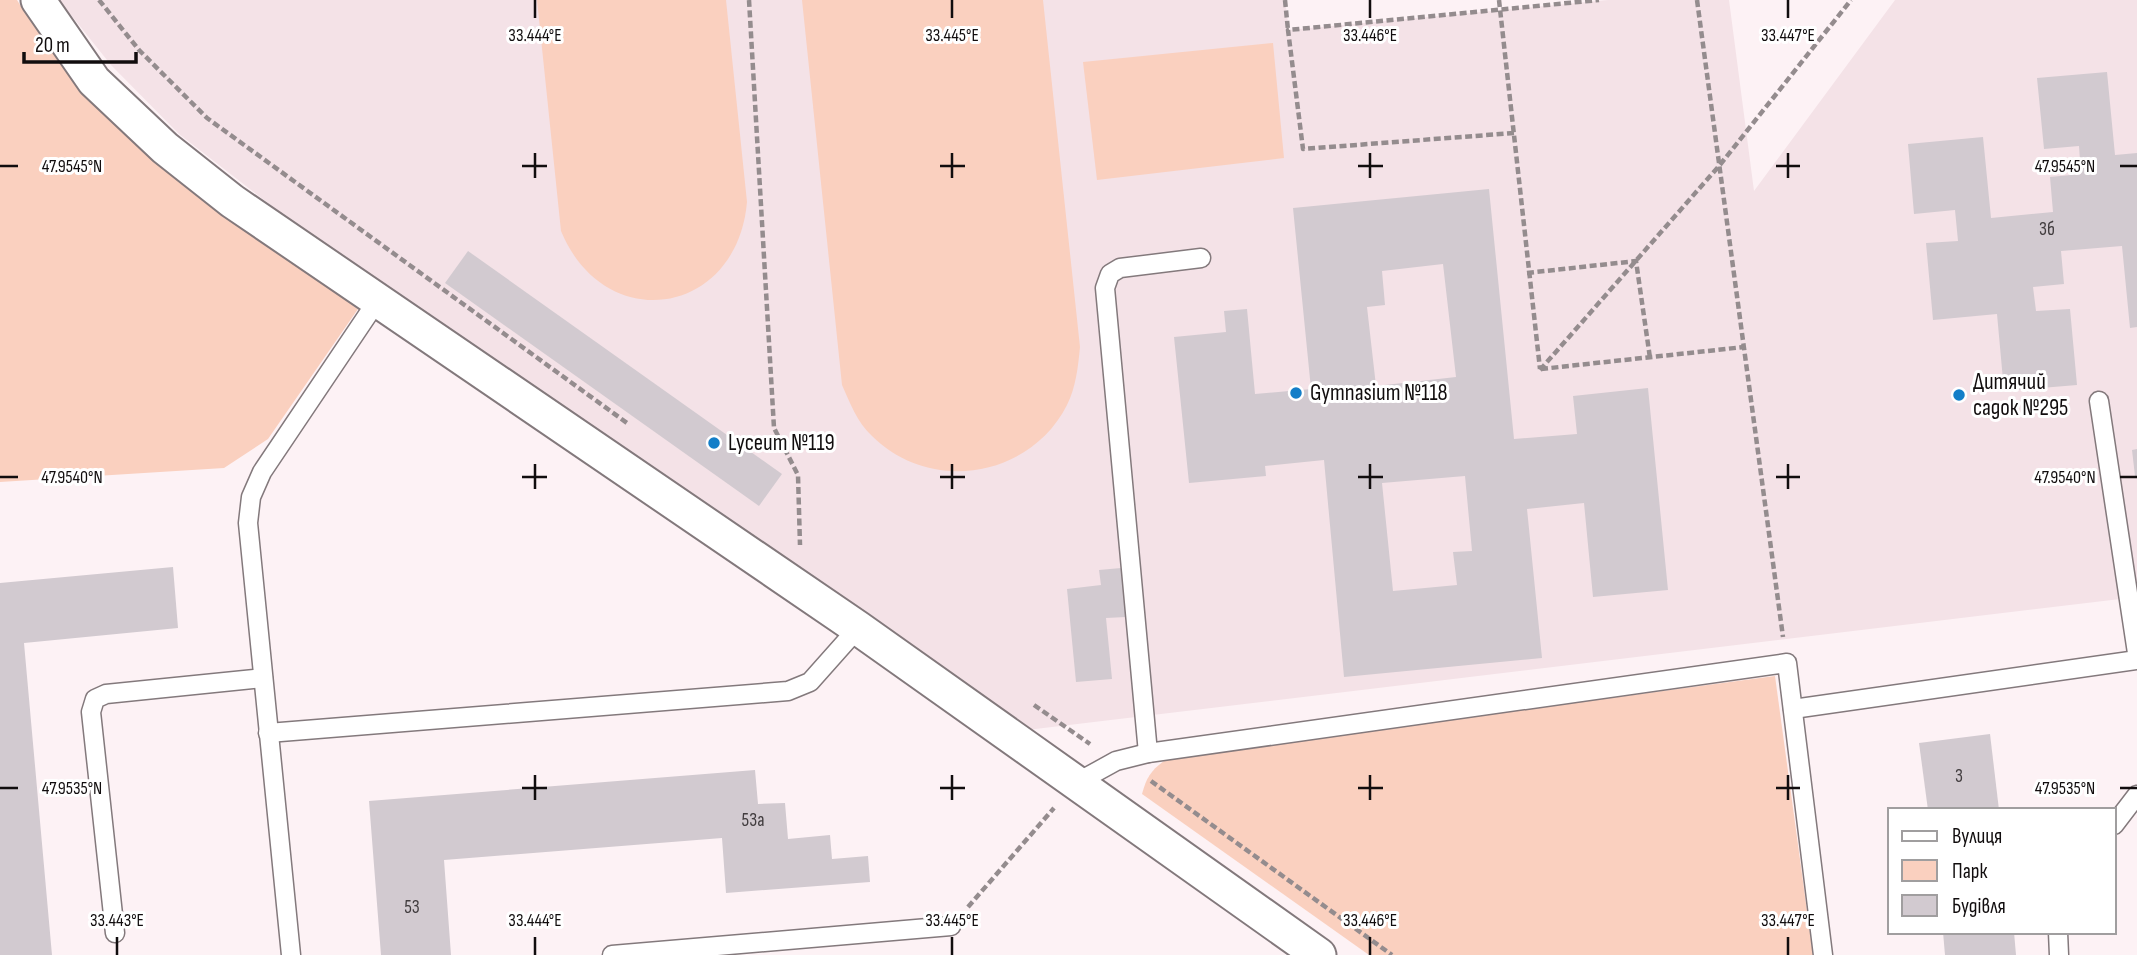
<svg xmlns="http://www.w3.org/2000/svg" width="2137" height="955" viewBox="0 0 2137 955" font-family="'Sofia Sans Condensed',sans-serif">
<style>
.built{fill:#f4e2e7}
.green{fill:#fad0bf}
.building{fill:#d2cad0;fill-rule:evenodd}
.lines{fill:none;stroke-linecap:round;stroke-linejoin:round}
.service-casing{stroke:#83797c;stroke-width:21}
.minor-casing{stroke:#83797c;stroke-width:37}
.path{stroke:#948c8e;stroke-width:4.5;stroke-dasharray:7 3.5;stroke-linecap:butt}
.service{stroke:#fff;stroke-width:18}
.minor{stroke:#fff;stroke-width:33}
.ticks{fill:none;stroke:#110d0e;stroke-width:2.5}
.poi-dot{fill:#137ec8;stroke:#fff;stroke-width:2.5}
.labels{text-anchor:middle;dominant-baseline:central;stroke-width:6;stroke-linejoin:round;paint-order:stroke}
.number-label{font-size:19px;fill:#413c3e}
.poi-label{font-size:23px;fill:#110d0e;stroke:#fff;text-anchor:start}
.ticks-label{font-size:18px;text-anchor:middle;fill:#110d0e;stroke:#fff;stroke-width:6;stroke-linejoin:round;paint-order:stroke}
</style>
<rect width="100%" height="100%" fill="#fdf2f5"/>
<!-- built -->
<polygon class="built" points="59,0 1285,0 1289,30 1608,0 1729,0 1754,191 1895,0 2137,0 2137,597 1027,730 313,238 179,134 111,65"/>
<!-- green -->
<g class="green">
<path d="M0 0H17C93 127 239 223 358 309L268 439 224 468 0 482Z"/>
<path d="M537 0H726L747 202C737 316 605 337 561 231Z"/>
<path d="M802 0H1043L1080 347C1078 367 1076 387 1067 405 1030 478 930 494 872 436 857 422 850 403 842 385Z"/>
<polygon points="1273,43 1284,158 1097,180 1083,62"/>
<path d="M1775 676 1813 955H1369L1142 794C1147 775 1153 768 1170 757Z"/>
</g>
<!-- building -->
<g class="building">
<polygon points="2107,72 2115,155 2137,153 2137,327 2130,328 2122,246 2061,251 2064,284 2033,287 2036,311 2070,309 2077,385 2004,391 1997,314 1933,320 1926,243 1958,241 1955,210 1914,214 1908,144 1983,137 1991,218 2053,212 2050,177 2081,174 2079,146 2044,149 2037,78"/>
<path d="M1489 189 1514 439 1577 434 1573 396 1648 388 1668 590 1593 597 1584 503 1527 509 1542 658 1344 677 1324 460 1265 466 1266 476 1189 483 1174 337 1226 332 1224 311 1247 309 1255 394 1311 389 1293 208ZM1443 264 1456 377 1376 386 1367 307 1385 305 1382 271ZM1465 476 1472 551 1453 552 1457 585 1393 591 1382 483Z"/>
<polygon points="468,251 782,474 759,506 445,283"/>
<polygon points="2137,449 2137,476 2135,476 2132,450"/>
<polygon points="173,567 178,628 24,643 52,955 0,955 0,583"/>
<polygon points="1121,568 1126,617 1106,618 1112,679 1076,682 1067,589 1101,585 1099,570"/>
<polygon points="1990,734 1999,810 1928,810 1919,743"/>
<polygon points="755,770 758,804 785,803 788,839 830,835 832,859 868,856 870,882 726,893 722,838 444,860 451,955 381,955 369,801"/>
<polygon points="1943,932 2014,932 2016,955 1945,955"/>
</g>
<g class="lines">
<defs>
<g id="service">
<polyline points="2099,401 2137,653"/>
<polyline points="1793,709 2137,660"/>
<polyline points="268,733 788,691 810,682 858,628"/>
<polyline points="1148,753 1105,288 1110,274 1120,268 1201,258"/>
<polyline points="1076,783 1116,761 1148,753 1787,663 1823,955"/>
<polyline points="2114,825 2137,795"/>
<polyline points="2058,932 2059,955"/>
<polyline points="115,933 91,712 95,699 106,694 263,678"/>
<polyline points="291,955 248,523 251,497 262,472 377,301"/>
<polyline points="612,955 951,926"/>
</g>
<polyline id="minor" points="38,0 94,81 165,148 232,201 858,628 1319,955"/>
</defs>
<!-- service casing -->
<use href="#service" class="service-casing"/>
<!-- minor casing -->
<use href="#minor" class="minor-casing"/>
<!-- path -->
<g class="path">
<polyline points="99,0 139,50 207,118 627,423"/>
<polyline points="749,0 774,428 798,475 800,545"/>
<polyline points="1285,0 1288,30"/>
<polyline points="1499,0 1540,369"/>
<polyline points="1697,0 1783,637"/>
<polyline points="1514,133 1303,149 1288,30 1599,0"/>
<polyline points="1527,273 1636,261 1650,358"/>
<polyline points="1541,369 1744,347"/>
<polyline points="1540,370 1719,166 1851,0"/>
<polyline points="1034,705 1090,744"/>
<polyline points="1151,781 1392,955"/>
<polyline points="968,907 1054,808"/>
</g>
<!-- service -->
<use href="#service" class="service"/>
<!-- minor -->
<use href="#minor" class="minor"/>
</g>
<!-- ticks -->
<path class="ticks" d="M535 0V18M952 0V18M1370 0V18M1788 0V18M535 153V178M952 153V178M1370 153V178M1788 153V178M0 166H18M522 166H547M940 166H965M1358 166H1383M1776 166H1800M2120 166H2137M535 464V489M952 464V489M1370 464V489M1788 464V489M0 477H18M522 477H547M940 477H965M1358 477H1383M1776 477H1800M2120 477H2137M535 775V800M952 775V800M1370 775V800M1788 775V800M0 788H18M522 788H547M940 788H965M1358 788H1383M1776 788H1800M2120 788H2137M117 937V955M535 937V955M952 937V955M1370 937V955M1788 937V955"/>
<!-- markers -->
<g class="poi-dot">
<circle cx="1296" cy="393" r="7"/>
<circle cx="1959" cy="395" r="7"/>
<circle cx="714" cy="443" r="7"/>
</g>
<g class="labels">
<!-- number labels -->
<g class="number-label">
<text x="2047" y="229">3б</text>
<text x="1959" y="776">3</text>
<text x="753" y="820">53а</text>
<text x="412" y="907">53</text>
</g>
<!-- poi labels -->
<g class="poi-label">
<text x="1973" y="382">Дитячий<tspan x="1973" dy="26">садок №295</tspan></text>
<text x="1310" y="393">Gymnasium №118</text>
<text x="728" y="443">Lyceum №119</text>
</g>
</g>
<g class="ticks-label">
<text x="535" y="41">33.444°E</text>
<text x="952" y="41">33.445°E</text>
<text x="1370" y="41">33.446°E</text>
<text x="1788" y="41">33.447°E</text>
<text x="72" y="172">47.9545°N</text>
<text x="2065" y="172">47.9545°N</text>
<text x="72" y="483">47.9540°N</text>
<text x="2065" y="483">47.9540°N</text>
<text x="72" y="794">47.9535°N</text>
<text x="2065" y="794">47.9535°N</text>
<text x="117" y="926">33.443°E</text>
<text x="535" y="926">33.444°E</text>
<text x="952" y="926">33.445°E</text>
<text x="1370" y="926">33.446°E</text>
<text x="1788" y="926">33.447°E</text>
</g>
<!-- legend -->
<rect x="1888" y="808" width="228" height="126" fill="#ffffff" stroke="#a09e9f" stroke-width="2"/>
<rect x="1902" y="831" width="35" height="10" fill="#ffffff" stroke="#a09e9f" stroke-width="2"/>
<text x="1952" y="843" font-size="21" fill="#110d0e">Вулиця</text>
<rect x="1902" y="860" width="35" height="21" fill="#fad0bf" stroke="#a09e9f" stroke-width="2"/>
<text x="1952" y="878" font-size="21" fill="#110d0e">Парк</text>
<rect x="1902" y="895" width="35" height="21" fill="#d2cad0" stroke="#a09e9f" stroke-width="2"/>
<text x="1952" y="913" font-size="21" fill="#110d0e">Будівля</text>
<!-- scale -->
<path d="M24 52v10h112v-10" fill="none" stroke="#110d0e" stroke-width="3.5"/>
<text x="35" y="52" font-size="21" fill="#110d0e" stroke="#ffffff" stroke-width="5" paint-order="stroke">20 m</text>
</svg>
